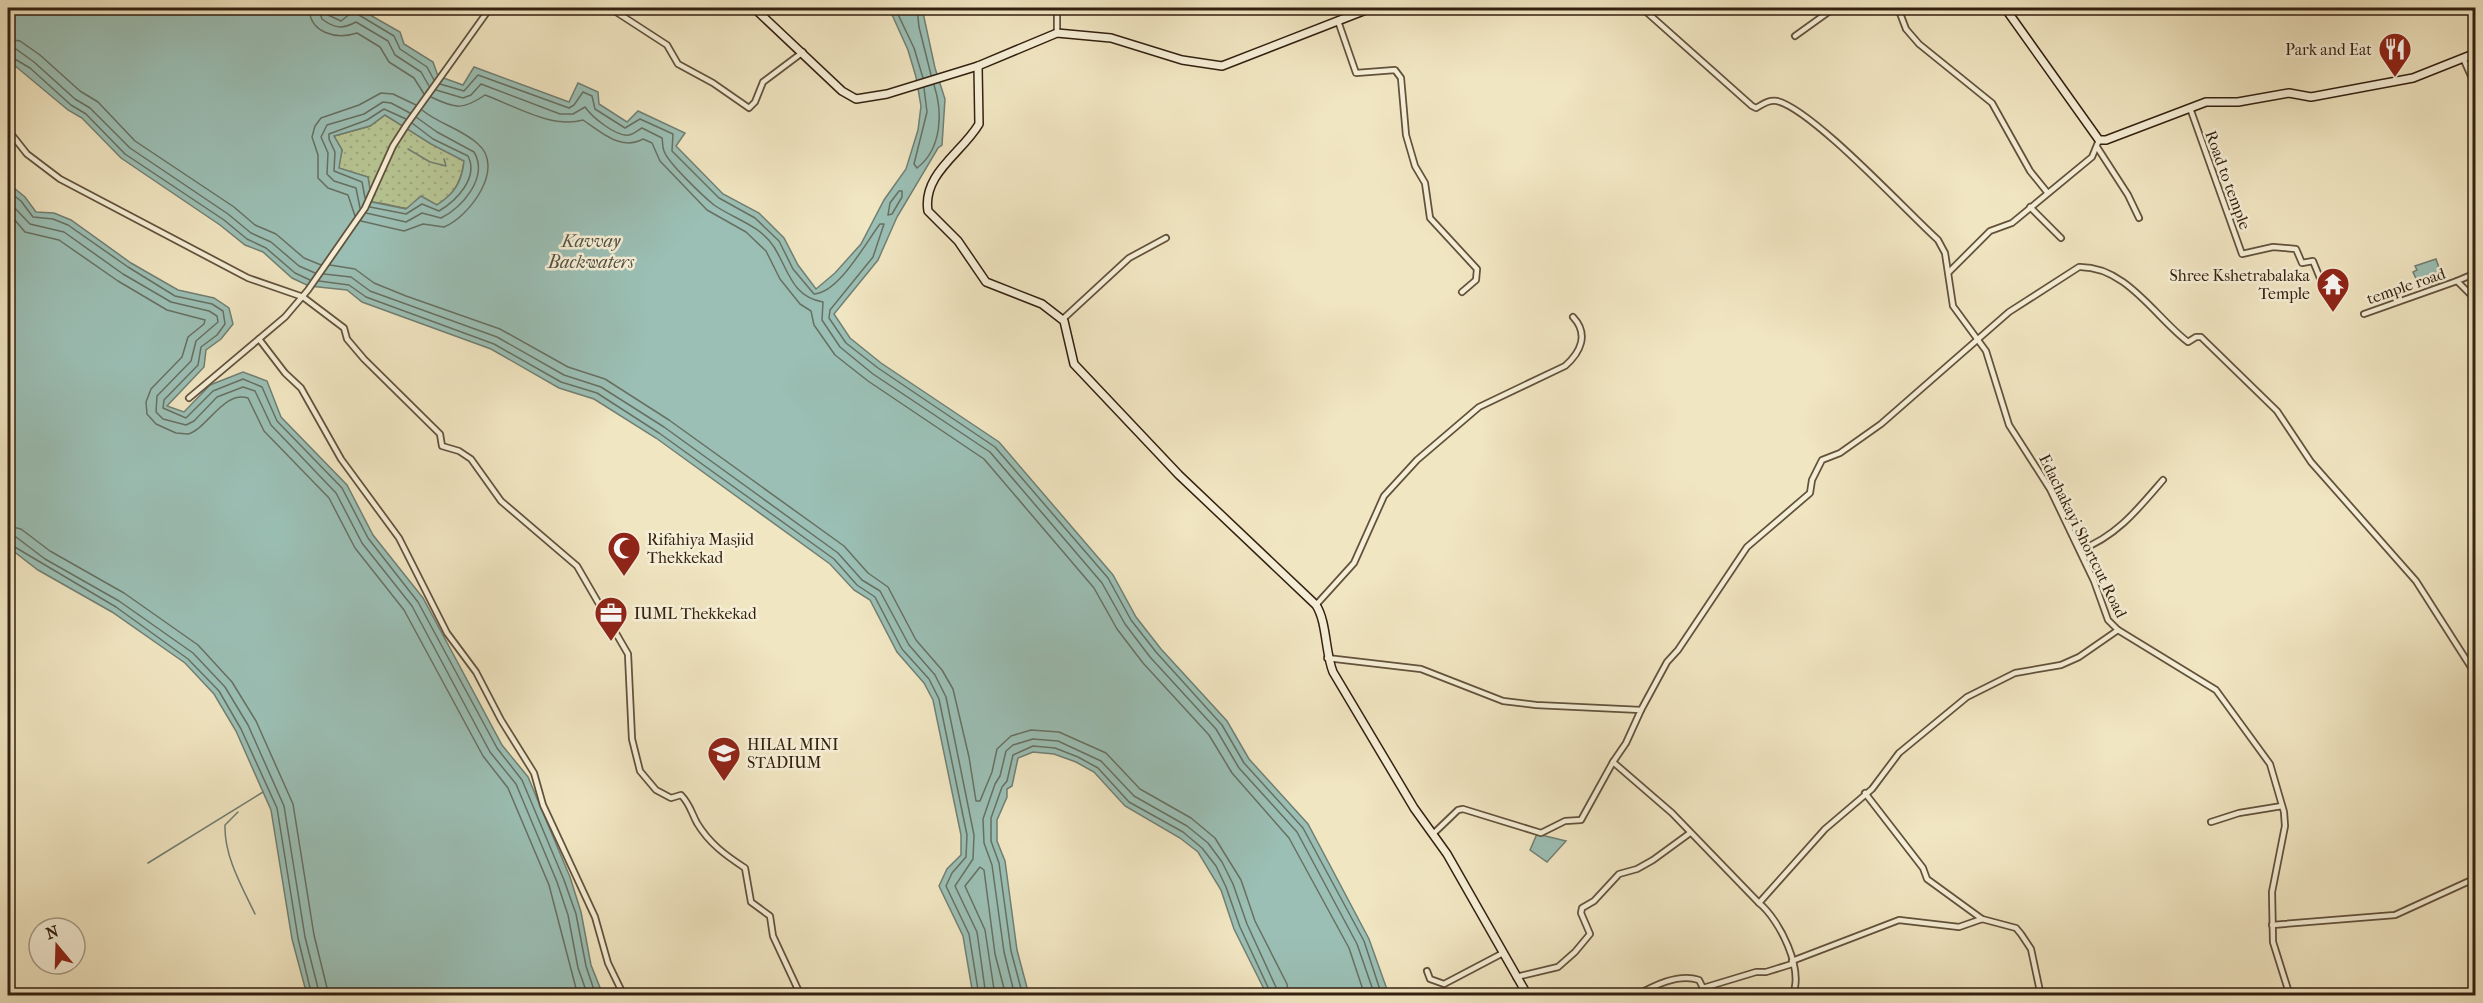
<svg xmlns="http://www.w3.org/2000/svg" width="2483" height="1003" viewBox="0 0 2483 1003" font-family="'IM FELL French Canon',serif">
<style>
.grass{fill:url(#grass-dots);stroke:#767352;stroke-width:1.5}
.water{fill:#9bbfb5;stroke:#717f73;stroke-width:1.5;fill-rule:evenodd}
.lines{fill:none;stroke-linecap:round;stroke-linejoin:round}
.shore{stroke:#677062;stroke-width:1.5}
.stream{stroke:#717f73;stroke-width:1.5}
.street-casing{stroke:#62523c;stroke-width:8}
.secondary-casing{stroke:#332010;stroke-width:10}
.street{stroke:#f6efd7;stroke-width:4.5}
.secondary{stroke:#f6efd7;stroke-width:7}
.labels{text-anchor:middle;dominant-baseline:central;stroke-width:5;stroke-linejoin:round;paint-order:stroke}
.poi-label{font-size:16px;fill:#332010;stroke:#f6efd7;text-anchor:start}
.street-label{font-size:16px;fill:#332010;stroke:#f6efd7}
.water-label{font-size:18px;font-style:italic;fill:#525042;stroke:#f6efd7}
</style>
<defs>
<pattern id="grass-dots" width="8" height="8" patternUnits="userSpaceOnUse" patternTransform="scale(1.5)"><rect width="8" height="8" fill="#b8c695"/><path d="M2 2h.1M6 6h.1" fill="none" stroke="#9faa7f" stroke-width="1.8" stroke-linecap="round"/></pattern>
</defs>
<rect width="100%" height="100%" fill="#f1e6c2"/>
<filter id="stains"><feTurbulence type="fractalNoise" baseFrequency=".00333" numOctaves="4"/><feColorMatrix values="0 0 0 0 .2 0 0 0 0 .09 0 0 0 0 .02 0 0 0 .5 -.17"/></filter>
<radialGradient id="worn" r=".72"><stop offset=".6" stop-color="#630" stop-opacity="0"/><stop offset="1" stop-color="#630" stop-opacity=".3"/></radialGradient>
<!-- grass -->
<path class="grass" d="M385 115 464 161C460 193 439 215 404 208 393 206 383 203 372 202L368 177 338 168 342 150 334 136 370 126Z"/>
<!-- water -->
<g class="water">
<path d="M8 8H327L342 15 346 8H358L400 32 404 44 433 62 438 76 463 85 474 67 569 102 578 83 598 92 599 104 627 122 638 111 685 133 676 146 723 194 759 213 784 238 798 265 816 289 835 273 861 244 884 200 906 169 918 130 921 106 916 77 908 50 889 8H922L935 68 945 99 942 145 938 148 897 217 878 260 834 314 850 338 881 363 999 442 1113 575 1136 617 1161 649 1227 721 1249 759 1308 824 1369 939 1389 995H1267L1234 929 1221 890 1198 852 1180 838 1125 806 1094 772 1076 762 1054 754 1033 752 1018 758 1012 786 1007 789V797L997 820V841L1005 861 1017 950 1029 995H973L963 936 939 886 947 869 961 855V835L933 700 924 683 897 652 870 600 854 590 830 564 656 438 594 399 559 388 491 349 362 302 347 290 309 286 292 278 263 252 245 245 220 225 121 158 82 118 68 110 8 60ZM385 115 431 144 464 161C462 182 455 193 437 205L421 196 406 209 372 202 368 177 339 168 342 150 334 136 370 126Z"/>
<polygon points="8,183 25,197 36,212 54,213 71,220 131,263 178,290 214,298 229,308 233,324 221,339 206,350 204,367 167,406 184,412 210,385 243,372 267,381 281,417 347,485 373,535 423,598 502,745 528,777 570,877 581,912 591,965 603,995 307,995 292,939 271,810 236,731 214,694 185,663 112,612 38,570 8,547"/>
<polygon points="2436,259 2443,279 2438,282 2439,285 2429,288 2428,284 2423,285 2421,281 2418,283 2413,272 2417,270 2415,266"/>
<polygon points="1537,834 1566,841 1547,862 1530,850"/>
</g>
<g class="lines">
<!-- shore -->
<g class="shore">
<path d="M309 8C310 33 336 40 357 33L380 47 389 62 414 78 424 94"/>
<path d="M318 8 322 19C335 29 343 29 356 22L388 41 395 55 421 72 429 86"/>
<polyline points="326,8 328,15 341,21 355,10 359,15 394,36 400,49 427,67 434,80"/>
<polyline points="895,8 914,48 923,78"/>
<polyline points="917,8 919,27 931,75"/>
<polyline points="8,39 20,41 40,55 80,91 98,102 135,141 234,207 255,225 276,234 304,258 321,265"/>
<polyline points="8,48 16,49 34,62 75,99 90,108 130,148 228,214 251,233 271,242 299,266 315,273"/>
<polyline points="8,55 30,68 71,105 86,114 125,154 224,220 247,239 266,248 295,273 310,280"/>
<path d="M440 84 464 91 478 75 569 108 574 105 583 92 592 96 595 109 625 128 640 119 673 134 672 151 719 198 755 218 779 241 793 269 814 294C839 293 866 242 880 224H884L873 257 830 310 829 318 846 343 878 368 995 447 1108 578 1131 620 1156 652 1222 725 1244 763 1303 828 1364 941 1382 996"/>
<path d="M924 88 927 112 914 164 917 168C942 149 943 112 934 85"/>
<path d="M436 90 463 98 471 95 481 84 560 114H573L585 107C592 117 616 137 629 135 634 134 638 130 642 128L662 138C663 142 662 146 664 151 668 163 703 196 714 205 734 219 760 225 774 247 789 271 792 297 823 302L822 320 840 347 873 374 990 452 1102 583 1125 624 1150 657 1216 729 1239 768 1297 832 1357 944 1375 996"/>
<path d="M431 97C456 109 463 110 485 95 515 106 552 129 583 120 602 133 621 151 643 139L652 143 660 161 707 210 746 232 766 251 780 279 800 304 811 311 814 325 835 355 868 381 984 459 1094 588 1117 629 1143 663 1209 735 1232 773 1289 838 1349 948 1365 996"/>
<polyline points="8,191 21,201 33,217 53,219 68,225 128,267 175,296 212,304 223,311 225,324 217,335 201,347 198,365 164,400 163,408 186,418 213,391 243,379 262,387 277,421 342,488 368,538 418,602 497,748 522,780 564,880 576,914 586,966 596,996"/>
<polygon points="902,191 902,197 892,214 888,215 890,203 899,191"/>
<polyline points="365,198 362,182 334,171 335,152 329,139 329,134 367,120 384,109 406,119"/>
<polyline points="8,201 30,224 64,232 123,274 171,302 209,311 217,316 218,322 196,341 191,361 157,396 156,412 163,419 186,425 194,421 217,397 243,387 255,391 271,425 336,493 362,543 412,606 490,752 516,784 557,882 568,915 578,968 588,996"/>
<path d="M370 207 406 214 422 204 439 211C456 201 479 178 468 156L433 139 412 123"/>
<polyline points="360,208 356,188 334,181 327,174 328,153 321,137 327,125 364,114 383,102 391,103 410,113"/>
<path d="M8 212 25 232 59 240 118 281 167 310 205 320 204 324 188 337 182 357 151 389 146 402 147 414 156 424 176 433 188 434C207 429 224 390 248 398L264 431 329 498 355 548 404 610 483 756 508 788 549 885 578 996"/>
<path d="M366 213 406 222 422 213 441 218C462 208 489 177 474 152L437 132 416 117"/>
<polyline points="355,216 348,195 328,188 318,178 318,155 312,137 315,126 321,118 359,105 381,93 393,94 416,105"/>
<path d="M361 221 404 231 423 224 444 227C469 217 506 168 478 144 462 129 439 124 422 110"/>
<polyline points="330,265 355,269 374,283 406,296 500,329 568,367 605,379 669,420 844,546 868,573 888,587 916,640 942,670 953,689 969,757 976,801 980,801 992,772 997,749 1011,736 1031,730 1059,732 1106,753 1140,789 1191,818 1215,838 1241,880 1255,921 1287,984 1289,996"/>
<polyline points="324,274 351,277 370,291 497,337 564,375 601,387 664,427 838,553 862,580 880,591 909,645 935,675 946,697 974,835 973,859 955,886 977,932 986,996"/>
<polyline points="319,281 349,285 366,297 494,344 561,382 597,393 659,433 834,559 857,585 875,597 902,649 929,679 939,699 967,835 966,857 952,873 946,886 969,934 979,996"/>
<polyline points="8,526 21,529 50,551 124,593 198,645 232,682 256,721 293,804 314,935 329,996"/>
<polyline points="8,535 16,537 45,559 119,601 193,653 225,687 248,725 284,806 305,937 320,996"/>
<polyline points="8,543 116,607 188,659 219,691 241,729 277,808 298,938 312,996"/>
<polyline points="995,996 985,930 965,886 980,867 984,870 995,954 1006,996"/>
<polyline points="1015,996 1004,952 992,865 984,843 983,819 995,784 1000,776 1006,751 1013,745 1033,739 1058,741 1101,761 1134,796 1187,826 1208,843 1222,862 1233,884 1247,924 1280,996"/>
<polyline points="1023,996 1011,951 999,863 991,841 991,818 1002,787 1007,781 1013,755 1033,746 1055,748 1078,757 1098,768 1129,802 1183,832 1202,848 1216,866 1226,887 1240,927 1272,996"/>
</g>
<!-- stream -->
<g class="stream">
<polyline points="408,149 430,162 446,166 444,159"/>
<path d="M238 812 225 825C224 856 242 887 255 914"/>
<polyline points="148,863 263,792"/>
</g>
<defs>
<g id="street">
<polyline points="610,8 667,45 678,64 713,83 749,108 755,102 763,82 803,52"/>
<path d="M1642 8 1752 106 1756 108C1763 104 1768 100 1777 101 1812 109 1906 211 1938 240L1945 253 1953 306 1986 351 2009 425 2050 489 2094 581 2108 620 2118 630 2216 690 2270 764 2284 812 2285 826 2272 892 2273 942 2290 996"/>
<polyline points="1898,8 1906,29 1919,44 1992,103 2030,171 2047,192"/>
<polyline points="1338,21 1356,73 1395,70 1401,78 1406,135 1415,166 1425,183 1430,218 1477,269 1476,280 1462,292"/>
<polyline points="1057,33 1057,12 1061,8"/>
<polyline points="1795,36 1834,8"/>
<polyline points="2463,58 2476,87"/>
<polyline points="2190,108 2242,254 2273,247 2296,249 2302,263 2313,261 2326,293"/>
<path d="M8 130 27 154 60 179 248 278 303 297 344 328 347 339 364 359 440 434 442 446 459 451 471 459 501 501 577 566 628 654 632 739 640 771 656 790 671 798 681 795C690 804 691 812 697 823 709 843 725 855 745 868L751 902 770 916 773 936 801 996"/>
<polyline points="2097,147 2128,195 2139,218"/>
<polyline points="2030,207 2061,238"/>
<polyline points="1949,272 1990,231 2012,223 2092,157 2099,140"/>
<polyline points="2476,273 2457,281 2476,300"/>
<polyline points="2364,314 2457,281"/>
<polyline points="1063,319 1129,258 1166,238"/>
<polyline points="259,339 285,373 301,388 341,459 399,538 447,633 476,672 501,720 534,773 543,805 595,917 608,963 624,996"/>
<polyline points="189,398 285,317 308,290 365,208 393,146 407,124 490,8"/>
<path d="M2080 550C2117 536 2138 509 2163 480"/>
<path d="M1316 605 1354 563 1384 496 1417 460 1479 407 1565 366C1581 352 1589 334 1573 317"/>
<polyline points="1327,658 1421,669 1503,701 1536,705 1641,710 1626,743 1613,762 1672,813 1759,903"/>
<path d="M1641 710 1667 662 1678 650 1747 547 1810 493 1812 480 1822 460 1840 453 1881 424 2009 312 2079 267C2126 266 2155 317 2188 342L2196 337H2201L2277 411 2311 462 2416 581 2476 675"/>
<polyline points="1865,793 1923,868 1927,879 1982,919"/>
<polyline points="2211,822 2239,813 2282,806"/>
<polyline points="1433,834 1458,810 1463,809 1541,833 1565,821 1581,820 1613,762"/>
<polyline points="2272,925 2395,915 2476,878"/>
<polyline points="1792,961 1899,920 1959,927 1982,919 2016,928 2021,934 2031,949 2041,996"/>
<polyline points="1427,971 1430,979 1444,984 1503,953"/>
<polyline points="1516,977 1558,967 1575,952 1590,934 1581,913 1582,908 1594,901 1619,874 1637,869 1653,860 1690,833"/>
<polyline points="1703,988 1756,972 1766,972 1792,964"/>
<path d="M1635 996C1653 986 1678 973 1699 980L1703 988 1700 996"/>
<path d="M1792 996C1805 970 1779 919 1759 903L1825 829 1872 789 1899 753 1967 697 2015 673 2061 665 2079 657 2118 630"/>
</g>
<g id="secondary">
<polyline points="754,8 842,91 856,99 887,94 978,66 1057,33 1111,38 1182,60 1222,66 1371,8"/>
<polyline points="2005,8 2099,140 2106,140 2206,102 2238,102 2289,93 2311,97 2413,78 2476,53"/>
<path d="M978 66 979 124C962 153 922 174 928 211L958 241 986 282 1042 304 1064 321 1074 364 1179 475 1316 605C1327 622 1325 652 1333 672L1414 808 1447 854 1528 996"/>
</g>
</defs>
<!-- street casing -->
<use href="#street" class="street-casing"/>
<!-- secondary casing -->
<use href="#secondary" class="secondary-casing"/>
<!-- street -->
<use href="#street" class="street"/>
<!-- secondary -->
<use href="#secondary" class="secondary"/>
</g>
<!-- icons -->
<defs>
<symbol id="restaurant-pin" viewBox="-11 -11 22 30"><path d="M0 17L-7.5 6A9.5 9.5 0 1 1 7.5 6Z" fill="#8f2418" stroke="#f6efd7"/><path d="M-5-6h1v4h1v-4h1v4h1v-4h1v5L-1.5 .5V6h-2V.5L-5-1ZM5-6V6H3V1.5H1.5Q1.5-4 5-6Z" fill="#fff"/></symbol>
<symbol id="temple-pin" viewBox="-11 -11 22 30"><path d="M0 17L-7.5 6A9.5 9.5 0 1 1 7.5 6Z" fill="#8f2418" stroke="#f6efd7"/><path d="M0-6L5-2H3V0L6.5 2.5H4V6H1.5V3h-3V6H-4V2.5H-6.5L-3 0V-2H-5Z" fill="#fff"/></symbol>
<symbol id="mosque-pin" viewBox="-11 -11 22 30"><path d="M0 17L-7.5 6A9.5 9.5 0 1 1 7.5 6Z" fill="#8f2418" stroke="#f6efd7"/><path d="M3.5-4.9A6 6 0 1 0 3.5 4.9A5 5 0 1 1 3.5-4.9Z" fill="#fff"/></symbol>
<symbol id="office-pin" viewBox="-11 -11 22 30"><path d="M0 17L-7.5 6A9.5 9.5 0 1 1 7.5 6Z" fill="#8f2418" stroke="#f6efd7"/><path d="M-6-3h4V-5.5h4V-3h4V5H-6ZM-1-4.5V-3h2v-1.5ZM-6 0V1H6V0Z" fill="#fff"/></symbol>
<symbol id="school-pin" viewBox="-11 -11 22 30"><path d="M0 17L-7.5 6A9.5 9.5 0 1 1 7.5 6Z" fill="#8f2418" stroke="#f6efd7"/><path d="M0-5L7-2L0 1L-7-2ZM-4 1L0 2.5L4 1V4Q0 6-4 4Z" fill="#fff"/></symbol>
</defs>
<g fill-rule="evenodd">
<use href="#restaurant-pin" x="2376" y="30" width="38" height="52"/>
<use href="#temple-pin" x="2314" y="265" width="38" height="52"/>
<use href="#mosque-pin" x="605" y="529" width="38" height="52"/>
<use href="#office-pin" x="592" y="594" width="38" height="52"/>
<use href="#school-pin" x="705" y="734" width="38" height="52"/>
</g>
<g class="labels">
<!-- poi labels -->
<g class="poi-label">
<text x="2372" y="49" text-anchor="end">Park and Eat</text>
<text x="2310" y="275" text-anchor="end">Shree Kshetrabalaka<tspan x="2310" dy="18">Temple</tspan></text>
<text x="647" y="539">Rifahiya Masjid<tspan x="647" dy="18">Thekkekad</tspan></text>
<text x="634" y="613">IUML Thekkekad</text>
<text x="747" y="744">HILAL MINI<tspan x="747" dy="18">STADIUM</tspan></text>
</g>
<!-- street labels -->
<g class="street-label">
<text transform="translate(2228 180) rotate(70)">Road to temple</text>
<text transform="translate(2406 286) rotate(-19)">temple road</text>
<text transform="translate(2083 536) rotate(64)">Edachakayi Shortcut Road</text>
</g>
<!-- water labels -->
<g class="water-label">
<text x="591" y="241">Kavvay<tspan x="591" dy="21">Backwaters</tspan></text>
</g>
</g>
<!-- margin -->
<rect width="2483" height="1003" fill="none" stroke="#f1e6c2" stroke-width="30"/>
<rect x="9" y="9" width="2465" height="985" fill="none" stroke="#332010" stroke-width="3"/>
<rect x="15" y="15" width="2453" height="973" fill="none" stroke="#332010" stroke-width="1.5"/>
<!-- north arrow -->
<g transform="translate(57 946) rotate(341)"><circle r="28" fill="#f6efd7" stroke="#a89c87" stroke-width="1.5"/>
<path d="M0-4.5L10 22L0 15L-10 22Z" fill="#8f2418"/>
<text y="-9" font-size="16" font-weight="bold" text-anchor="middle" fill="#332010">N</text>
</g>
<rect width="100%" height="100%" filter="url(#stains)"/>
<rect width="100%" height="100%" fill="url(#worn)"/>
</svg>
